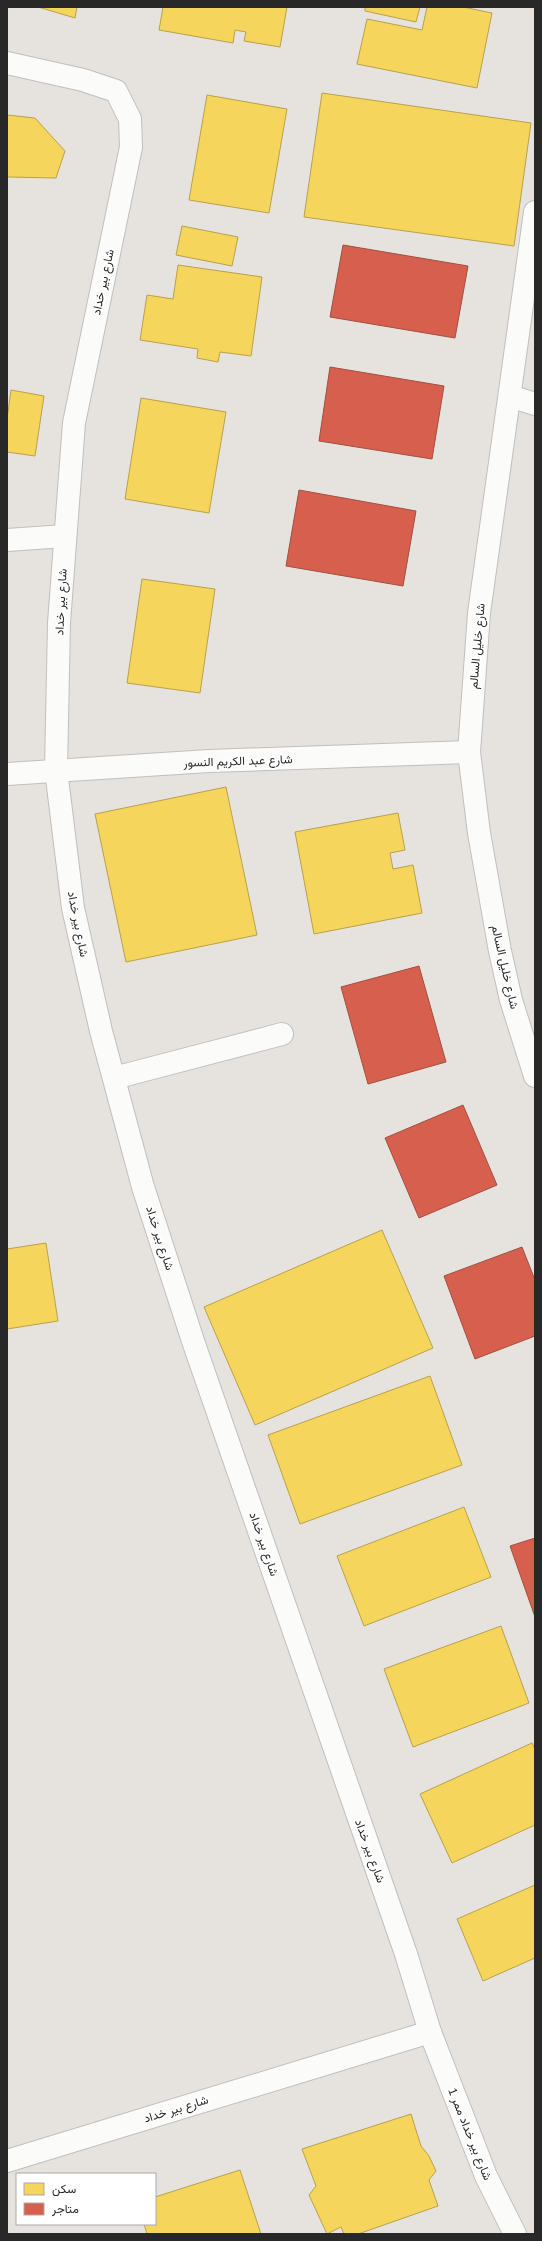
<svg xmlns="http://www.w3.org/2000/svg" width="542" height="2241" viewBox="0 0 542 2241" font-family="Arial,Vazirmatn,sans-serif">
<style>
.homes{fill:#f6d55c;stroke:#b8a14c}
.shops{fill:#d6604d;stroke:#a24f42}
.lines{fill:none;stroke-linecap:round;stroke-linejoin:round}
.minor-casing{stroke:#c0bfbf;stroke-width:24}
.minor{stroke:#fbfbfa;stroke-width:22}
.labels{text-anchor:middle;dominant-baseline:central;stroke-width:4;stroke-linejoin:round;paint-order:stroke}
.street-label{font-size:12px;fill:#282828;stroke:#fff}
</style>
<rect width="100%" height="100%" fill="#e6e3de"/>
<!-- homes -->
<g class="homes">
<polygon points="38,7 77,7 75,18"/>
<polygon points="163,7 287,7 280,47 244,41 246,32 235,30 233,43 159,30"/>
<polygon points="365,7 420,7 416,22 365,11"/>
<polygon points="427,7 463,7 492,13 477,88 357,64 367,19 422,30"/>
<polygon points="322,93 531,123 514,246 304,217"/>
<polygon points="207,95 287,109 269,213 189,200"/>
<polygon points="7,115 35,118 65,151 56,178 7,177"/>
<polygon points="182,226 238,237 232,266 176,255"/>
<polygon points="178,265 262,277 251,356 220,352 218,362 197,358 198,349 140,340 147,295 173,299"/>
<polygon points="11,390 44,396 35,456 7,452 7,419"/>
<polygon points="141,398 226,412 209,513 125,499"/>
<polygon points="142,579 215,589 200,693 127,683"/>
<polygon points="226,787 257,935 126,962 95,814"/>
<polygon points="398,813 405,850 390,853 393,869 413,865 422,913 314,934 295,832"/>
<polygon points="382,1230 433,1348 255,1425 204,1307"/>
<polygon points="46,1243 58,1321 7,1329 7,1249"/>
<polygon points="430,1376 462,1465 300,1524 268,1435"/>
<polygon points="464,1507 491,1577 364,1626 337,1556"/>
<polygon points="501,1626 529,1703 413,1747 384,1669"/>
<polygon points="532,1743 535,1749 535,1825 452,1863 420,1794"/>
<polygon points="535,1885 535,1958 483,1981 457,1919"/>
<polygon points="411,2114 421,2146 429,2156 436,2171 429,2180 438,2206 358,2234 344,2234 341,2227 327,2234 309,2195 316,2186 302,2149"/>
<polygon points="240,2170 261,2234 147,2234 144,2224 155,2224 155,2197"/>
</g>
<!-- shops -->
<g class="shops">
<polygon points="343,245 468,266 455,338 330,317"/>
<polygon points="330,367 444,386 432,459 319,441"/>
<polygon points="299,490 416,511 403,586 286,566"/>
<polygon points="419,966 446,1062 368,1084 341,987"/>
<polygon points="463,1105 497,1185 419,1218 385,1138"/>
<polygon points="522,1247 535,1280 535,1336 475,1359 444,1276"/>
<polygon points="535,1538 535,1617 510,1546"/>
</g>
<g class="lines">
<defs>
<g id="minor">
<polyline points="7,63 83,80 116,91 130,119 131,147 74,423 59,623 56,770 73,908 101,1031 143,1187 194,1344 406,1954 430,2032 7,2161"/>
<polyline points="535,212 479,613 469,752 479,833 500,951 511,1000 535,1076"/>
<polyline points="510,396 535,404"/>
<polyline points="7,540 65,536"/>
<polyline points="7,774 209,761 469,752"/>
<polyline points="114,1078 282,1034"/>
<polyline points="430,2032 486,2176 515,2234"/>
</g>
</defs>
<!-- minor casing -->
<use href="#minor" class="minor-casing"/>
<!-- minor -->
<use href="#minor" class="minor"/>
</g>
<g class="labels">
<!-- street labels -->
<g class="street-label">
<text transform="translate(103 282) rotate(-78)">شارع بير خداد</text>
<text transform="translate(61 602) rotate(-87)">شارع بير خداد</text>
<text transform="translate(477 646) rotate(-85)">شارع خليل السالم</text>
<text transform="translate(238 761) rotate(-2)">شارع عبد الكريم النسور</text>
<text transform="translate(78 924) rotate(79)">شارع بير خداد</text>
<text transform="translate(505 967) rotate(77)">شارع خليل السالم</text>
<text transform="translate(160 1238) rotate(72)">شارع بير خداد</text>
<text transform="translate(264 1544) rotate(71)">شارع بير خداد</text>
<text transform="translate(370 1851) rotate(70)">شارع بير خداد</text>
<text transform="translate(176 2109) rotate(-17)">شارع بير خداد</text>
<text transform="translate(470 2134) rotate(68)">شارع بير خداد ممر 1</text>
</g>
</g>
<!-- border -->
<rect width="542" height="2241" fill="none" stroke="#282828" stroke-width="16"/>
<!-- legend -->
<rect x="16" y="2173" width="140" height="52" fill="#ffffff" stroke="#a9a9a9"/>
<rect x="24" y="2183" width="20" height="12" fill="#f6d55c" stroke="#a9a9a9"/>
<text x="52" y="2193" font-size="12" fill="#282828">سكن</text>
<rect x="24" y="2203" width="20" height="12" fill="#d6604d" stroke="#a9a9a9"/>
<text x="52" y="2213" font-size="12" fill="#282828">متاجر</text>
</svg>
